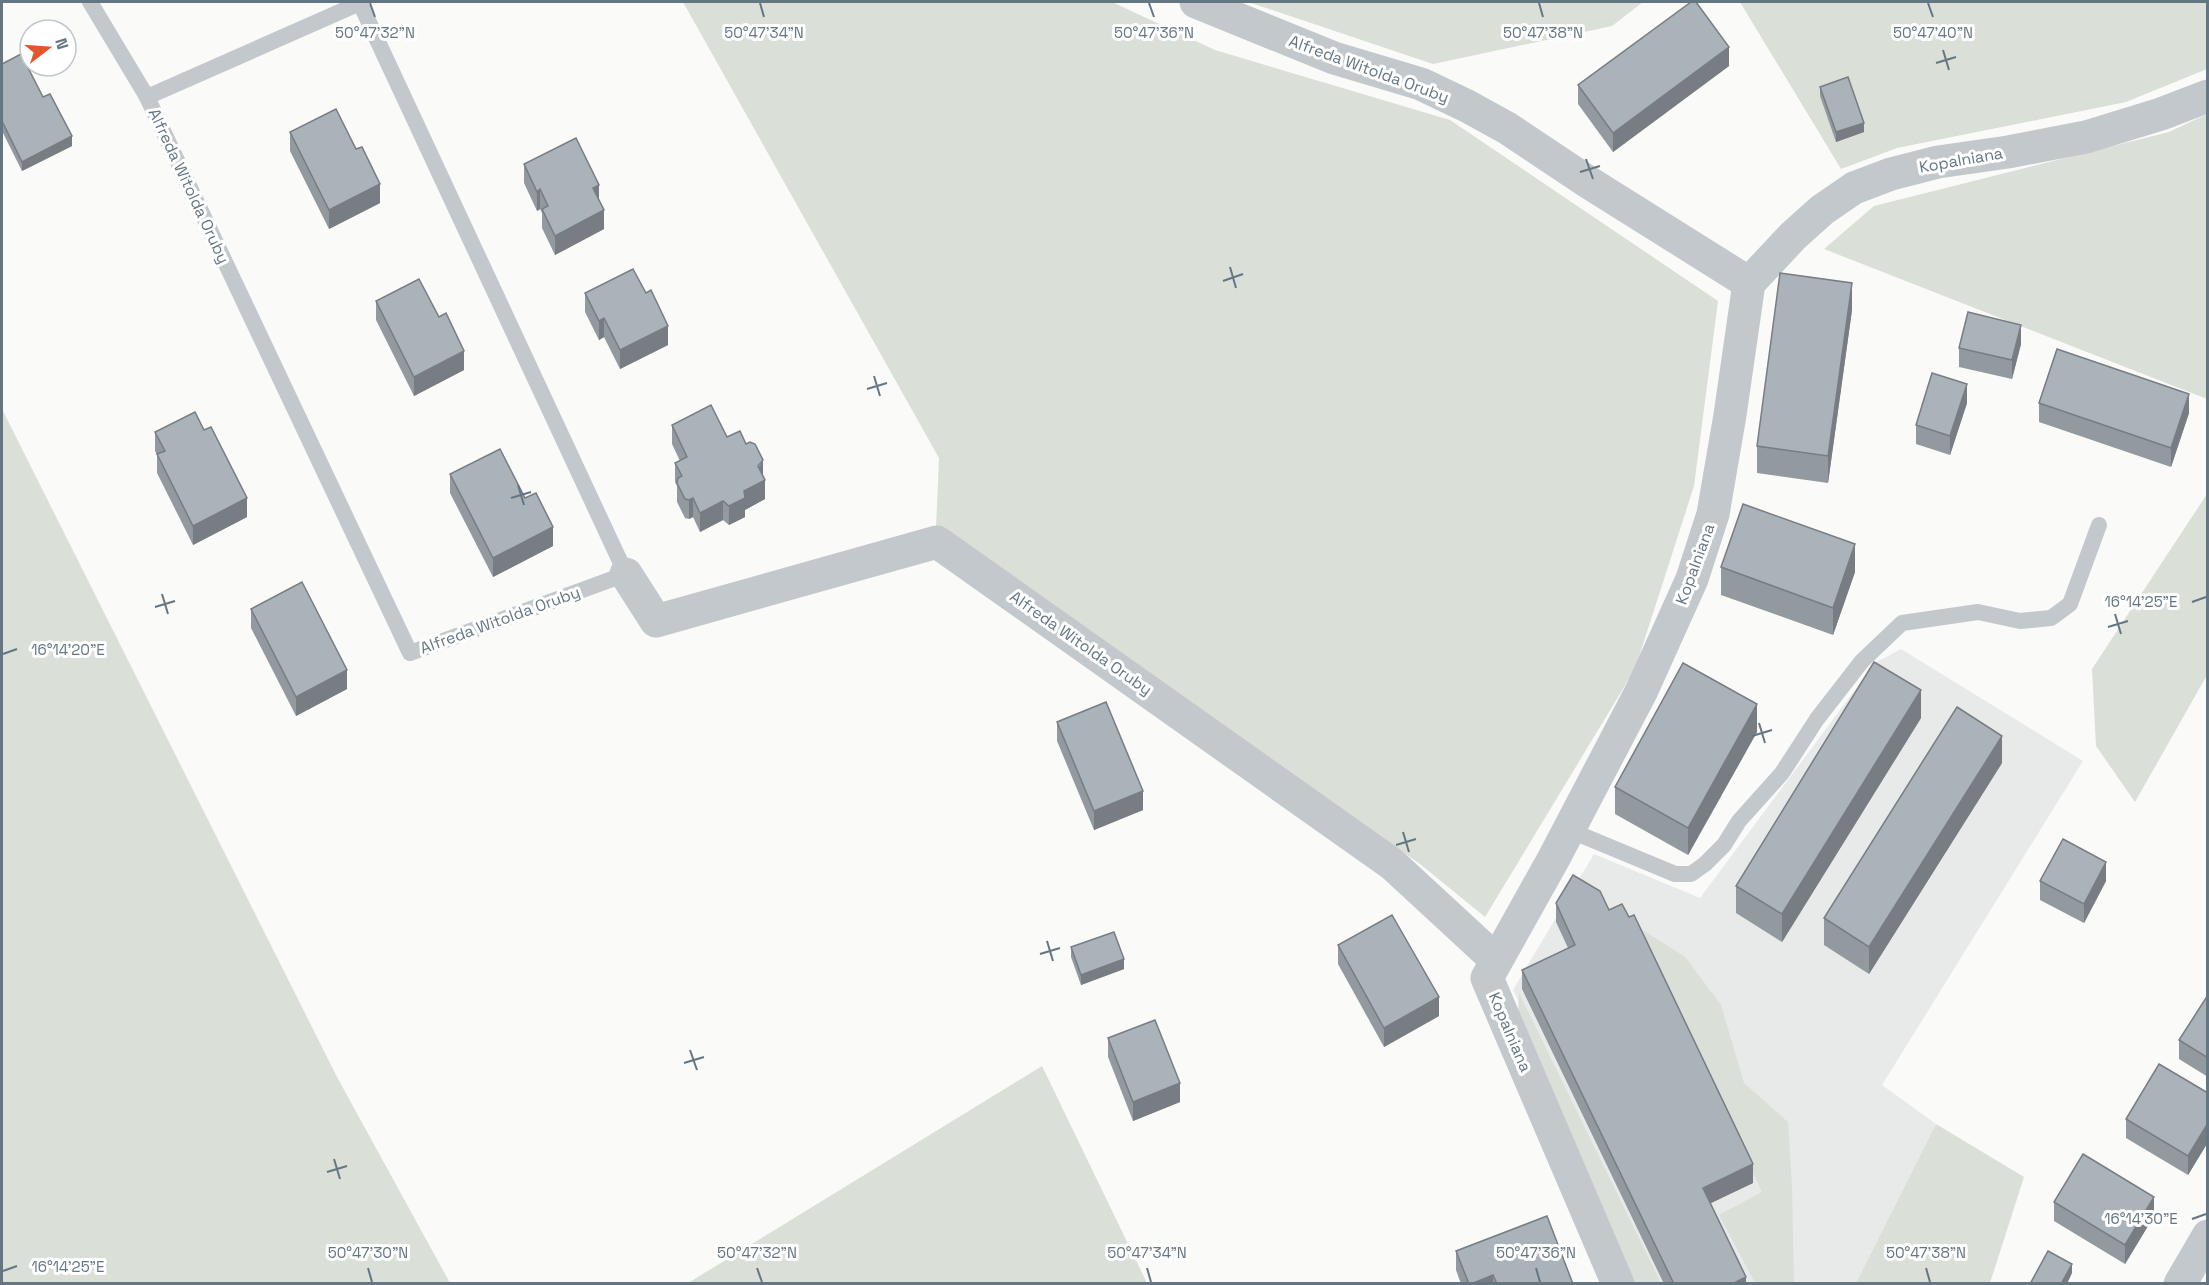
<svg xmlns="http://www.w3.org/2000/svg" width="2209" height="1285" viewBox="0 0 2209 1285" font-family="'Space Grotesk',sans-serif">
<style>
.built{fill:#e8e9e9}
.green{fill:#dadfd7}
.lines{fill:none;stroke-linecap:round;stroke-linejoin:round}
.lane{stroke:#c3c8cc;stroke-width:16}
.street{stroke:#c3c8cc;stroke-width:33}
.wall{fill:#929a9f}
.shaded-wall{fill:#777d82}
.building{fill:#aab3b9;stroke:#777d82;stroke-width:1.5}
.ticks{fill:none;stroke:#657683;stroke-width:2}
.labels{text-anchor:middle;dominant-baseline:central;stroke-width:6;stroke-linejoin:round;paint-order:stroke}
.street-label{font-size:16px;fill:#657683;stroke:#fff}
.ticks-label{font-size:15px;text-anchor:middle;fill:#657683;stroke:#fff;stroke-width:6;stroke-linejoin:round;paint-order:stroke}
</style>
<rect width="100%" height="100%" fill="#fafaf8"/>
<!-- built -->
<polygon class="built" points="1901,649 2083,761 1882,1085 1936,1124 1856,1283 1652,1283 1513,990 1594,854 1700,898 1875,663"/>
<!-- green -->
<g class="green">
<polygon points="683,2 1112,2 1215,50 1450,120 1718,301 1694,486 1635,669 1485,917 1420,864 936,528 939,458"/>
<polygon points="1248,2 1643,2 1612,26 1433,64"/>
<polygon points="1740,2 2207,2 2207,69 2126,102 1897,148 1841,169"/>
<polygon points="2207,114 2207,399 1824,249 1874,206 2169,132"/>
<polygon points="2,409 337,1077 450,1283 2,1283"/>
<polygon points="2207,494 2207,675 2135,802 2096,746 2092,669"/>
<polygon points="1638,927 1685,957 1721,1005 1744,1083 1788,1122 1792,1186 1794,1283 1755,1283 1719,1215 1762,1192"/>
<polygon points="1519,993 1661,1283 1634,1283 1541,1078 1518,1013"/>
<polygon points="1042,1066 1147,1283 688,1283"/>
<polygon points="1936,1124 2024,1177 1990,1283 1856,1283"/>
</g>
<g class="lines">
<!-- lane -->
<g class="lane">
<polyline points="90,2 147,97"/>
<polygon points="360,3 626,574 410,653 147,97"/>
<polyline points="1569,830 1675,874 1691,874 1705,864 1724,845 1739,821 1782,773 1817,719 1862,661 1902,623 1978,612 2020,621 2051,618 2070,604 2099,525"/>
</g>
<!-- street -->
<g class="street">
<polyline points="1196,2 1334,58 1421,84 1467,106 1507,128 1588,182 1749,283"/>
<polyline points="626,574 656,621 937,542 1392,864 1496,960"/>
<polyline points="1618,1284 1487,978 1554,858 1642,690 1692,579 1713,514 1730,415 1749,283 1793,236 1822,210 1854,188 1891,174 1938,162 2008,152 2086,137 2161,114 2208,96"/>
<polyline points="2180,1284 2208,1236"/>
</g>
</g>
<!-- wall -->
<g class="wall">
<polygon points="2,64 72,146 22,171 2,131"/>
<polygon points="1729,66 1613,152 1578,104 1578,85"/>
<polygon points="1820,87 1864,132 1836,142 1820,96"/>
<polygon points="290,132 380,203 329,229 290,151"/>
<polygon points="524,164 599,201 604,229 555,255 542,228 542,213 540,209 537,211 524,183"/>
<polygon points="585,293 668,345 620,369 604,337 599,340 585,312"/>
<polygon points="376,301 464,370 414,396 376,320"/>
<polygon points="1852,310 1828,483 1757,473 1757,446"/>
<polygon points="2021,344 2012,379 1959,367 1959,348"/>
<polygon points="1967,403 1950,455 1916,444 1916,425"/>
<polygon points="2039,403 2189,413 2171,467 2039,422"/>
<polygon points="672,425 727,437 763,475 765,499 745,510 745,517 729,525 723,520 700,532 693,517 689,519 685,518 677,502 677,486 675,482 675,463 680,461 672,444"/>
<polygon points="204,430 247,517 193,545 157,473 157,455 155,451 155,432"/>
<polygon points="450,474 525,498 553,546 493,577 450,493"/>
<polygon points="1721,567 1855,572 1833,635 1721,595"/>
<polygon points="251,609 347,689 296,716 251,628"/>
<polygon points="1921,718 1782,942 1736,913 1736,886"/>
<polygon points="1057,722 1143,810 1094,830 1057,741"/>
<polygon points="1757,732 1688,855 1615,814 1615,787"/>
<polygon points="2002,763 1869,974 1824,945 1824,918"/>
<polygon points="2040,881 2106,881 2084,923 2040,900"/>
<polygon points="1556,903 1609,910 1753,1183 1710,1203 1746,1284 1664,1284 1522,989 1522,970 1568,948 1556,922"/>
<polygon points="1338,945 1439,1016 1384,1047 1338,964"/>
<polygon points="1071,947 1124,969 1081,985 1071,957"/>
<polygon points="2208,999 2208,1077 2179,1059 2179,1040"/>
<polygon points="1108,1038 1180,1102 1133,1121 1108,1057"/>
<polygon points="2208,1093 2208,1142 2188,1175 2126,1138 2126,1119"/>
<polygon points="2054,1202 2154,1216 2125,1264 2054,1221"/>
<polygon points="1456,1251 1573,1284 1461,1284 1456,1270"/>
</g>
<!-- shaded-wall -->
<g class="shaded-wall">
<polygon points="1729,47 1729,66 1613,152 1613,133"/>
<polygon points="1864,123 1864,132 1836,142 1836,132"/>
<polygon points="72,136 72,146 22,171 22,162"/>
<polygon points="380,184 380,203 329,229 329,210"/>
<polygon points="599,185 599,204 593,188"/>
<polygon points="540,189 540,209 537,211 537,192"/>
<polygon points="604,210 604,229 555,255 555,236"/>
<polygon points="1852,283 1852,310 1828,483 1828,456"/>
<polygon points="604,318 604,337 599,340 599,321"/>
<polygon points="2021,325 2021,344 2012,379 2012,360"/>
<polygon points="668,326 668,345 620,369 620,350"/>
<polygon points="464,351 464,370 414,396 414,377"/>
<polygon points="1967,384 1967,403 1950,455 1950,436"/>
<polygon points="2189,394 2189,413 2171,467 2171,448"/>
<polygon points="763,460 763,479 765,480 765,499 745,510 745,517 729,525 729,506 744,491"/>
<polygon points="247,498 247,517 193,545 193,526"/>
<polygon points="693,498 693,517 689,519 689,500"/>
<polygon points="723,501 723,520 700,532 700,513"/>
<polygon points="553,527 553,546 493,577 493,558"/>
<polygon points="1855,544 1855,572 1833,635 1833,608"/>
<polygon points="347,670 347,689 296,716 296,697"/>
<polygon points="1921,690 1921,718 1782,942 1782,914"/>
<polygon points="1757,704 1757,732 1688,855 1688,828"/>
<polygon points="2002,736 2002,763 1869,974 1869,947"/>
<polygon points="1143,791 1143,810 1094,830 1094,811"/>
<polygon points="2106,862 2106,881 2084,923 2084,904"/>
<polygon points="1124,959 1124,969 1081,985 1081,975"/>
<polygon points="1439,997 1439,1016 1384,1047 1384,1028"/>
<polygon points="1180,1083 1180,1102 1133,1121 1133,1102"/>
<polygon points="2208,1123 2208,1142 2188,1175 2188,1156"/>
<polygon points="1753,1164 1753,1183 1703,1207 1703,1188"/>
<polygon points="2154,1197 2154,1216 2125,1264 2125,1245"/>
<polygon points="2072,1264 2072,1273 2067,1284 2061,1284"/>
<polygon points="1493,1275 1493,1284 1471,1284"/>
<polygon points="1746,1277 1746,1284 1732,1284"/>
</g>
<!-- building -->
<g class="building">
<polygon points="1691,2 1696,2 1729,47 1613,133 1578,85"/>
<polygon points="21,54 43,97 50,94 72,136 22,162 2,121 2,64"/>
<polygon points="1848,77 1864,123 1836,132 1820,87"/>
<polygon points="336,109 356,149 362,147 380,184 329,210 290,132"/>
<polygon points="576,138 599,185 593,188 604,210 555,236 542,209 548,206 540,189 537,192 524,164"/>
<polygon points="633,269 646,293 651,290 668,326 620,350 604,318 599,321 585,293"/>
<polygon points="1780,273 1852,283 1828,456 1757,446"/>
<polygon points="419,279 439,317 446,313 464,351 414,377 376,301"/>
<polygon points="1968,312 2021,325 2012,360 1959,348"/>
<polygon points="2057,349 2189,394 2171,448 2039,403"/>
<polygon points="1932,373 1967,384 1950,436 1916,425"/>
<polygon points="711,405 727,437 740,431 746,444 750,442 755,444 763,460 758,466 765,480 744,491 745,498 729,506 723,501 700,513 693,498 689,500 685,499 677,483 678,478 682,476 675,463 687,457 672,425"/>
<polygon points="195,412 204,430 211,427 247,498 193,526 157,454 165,451 155,432"/>
<polygon points="500,449 525,498 536,493 553,527 493,558 450,474"/>
<polygon points="1743,504 1855,544 1833,608 1721,567"/>
<polygon points="302,582 347,670 296,697 251,609"/>
<polygon points="1874,662 1921,690 1782,914 1736,886"/>
<polygon points="1683,663 1757,704 1688,828 1615,787"/>
<polygon points="1106,702 1143,791 1094,811 1057,722"/>
<polygon points="1957,707 2002,736 1869,947 1824,918"/>
<polygon points="2063,839 2106,862 2084,904 2040,881"/>
<polygon points="1573,875 1600,891 1609,910 1622,904 1629,917 1634,915 1753,1164 1703,1188 1746,1277 1732,1284 1674,1284 1522,970 1575,945 1556,903"/>
<polygon points="1392,915 1439,997 1384,1028 1338,945"/>
<polygon points="1114,932 1124,959 1081,975 1071,947"/>
<polygon points="2206,998 2208,999 2208,1058 2179,1040"/>
<polygon points="1155,1020 1180,1083 1133,1102 1108,1038"/>
<polygon points="2159,1064 2208,1093 2208,1123 2188,1156 2126,1119"/>
<polygon points="2083,1154 2154,1197 2125,1245 2054,1202"/>
<polygon points="1547,1216 1573,1284 1497,1284 1493,1275 1471,1284 1469,1284 1456,1251"/>
<polygon points="2048,1251 2072,1264 2061,1284 2030,1284"/>
</g>
<!-- ticks -->
<path class="ticks" d="M370 3 375 17M760 3 764 17M1149 3 1154 17M1539 3 1543 17M1928 3 1933 17M1943 50 1949 70M1936 63 1956 57M1586 159 1593 179M1580 172 1600 166M1230 267 1236 288M1223 281 1243 274M874 376 880 396M867 389 887 383M518 485 524 505M511 498 531 492M162 594 168 614M2192 602 2206 597M155 607 175 601M2115 614 2121 634M2108 627 2128 621M3 654 17 649M1759 723 1765 743M1752 736 1772 730M1403 832 1409 852M1396 845 1416 839M1047 941 1053 961M1040 954 1060 948M690 1050 697 1070M684 1063 704 1057M334 1159 340 1179M327 1172 347 1166M2192 1219 2206 1214M368 1268 372 1282M757 1268 762 1282M1147 1268 1151 1282M1536 1268 1540 1282M1926 1268 1930 1282M3 1271 17 1266"/>
<g class="labels">
<!-- street labels -->
<g class="street-label">
<text transform="translate(1369 69) rotate(20)">Alfreda Witolda Oruby</text>
<text transform="translate(1961 160) rotate(-10)">Kopalniana</text>
<text transform="translate(189 186) rotate(65)">Alfreda Witolda Oruby</text>
<text transform="translate(1695 564) rotate(-70)">Kopalniana</text>
<text transform="translate(500 620) rotate(-20)">Alfreda Witolda Oruby</text>
<text transform="translate(1081 643) rotate(35)">Alfreda Witolda Oruby</text>
<text transform="translate(1510 1032) rotate(67)">Kopalniana</text>
</g>
</g>
<g class="ticks-label">
<text x="375" y="38">50°47'32"N</text>
<text x="764" y="38">50°47'34"N</text>
<text x="1154" y="38">50°47'36"N</text>
<text x="1543" y="38">50°47'38"N</text>
<text x="1933" y="38">50°47'40"N</text>
<text x="2141" y="607">16°14'25"E</text>
<text x="68" y="655">16°14'20"E</text>
<text x="2141" y="1224">16°14'30"E</text>
<text x="368" y="1258">50°47'30"N</text>
<text x="757" y="1258">50°47'32"N</text>
<text x="1147" y="1258">50°47'34"N</text>
<text x="1536" y="1258">50°47'36"N</text>
<text x="1926" y="1258">50°47'38"N</text>
<text x="68" y="1272">16°14'25"E</text>
</g>
<!-- border -->
<rect width="2209" height="1285" fill="none" stroke="#657683" stroke-width="6"/>
<!-- north arrow -->
<g transform="translate(48 48) rotate(73)"><circle r="28" fill="#ffffff" stroke="#c1c8cd" stroke-width="1.5"/>
<path d="M0-4.5L10 22L0 15L-10 22Z" fill="#e4572e"/>
<text y="-9" font-size="16" font-weight="bold" text-anchor="middle" fill="#657683">N</text>
</g>
</svg>
